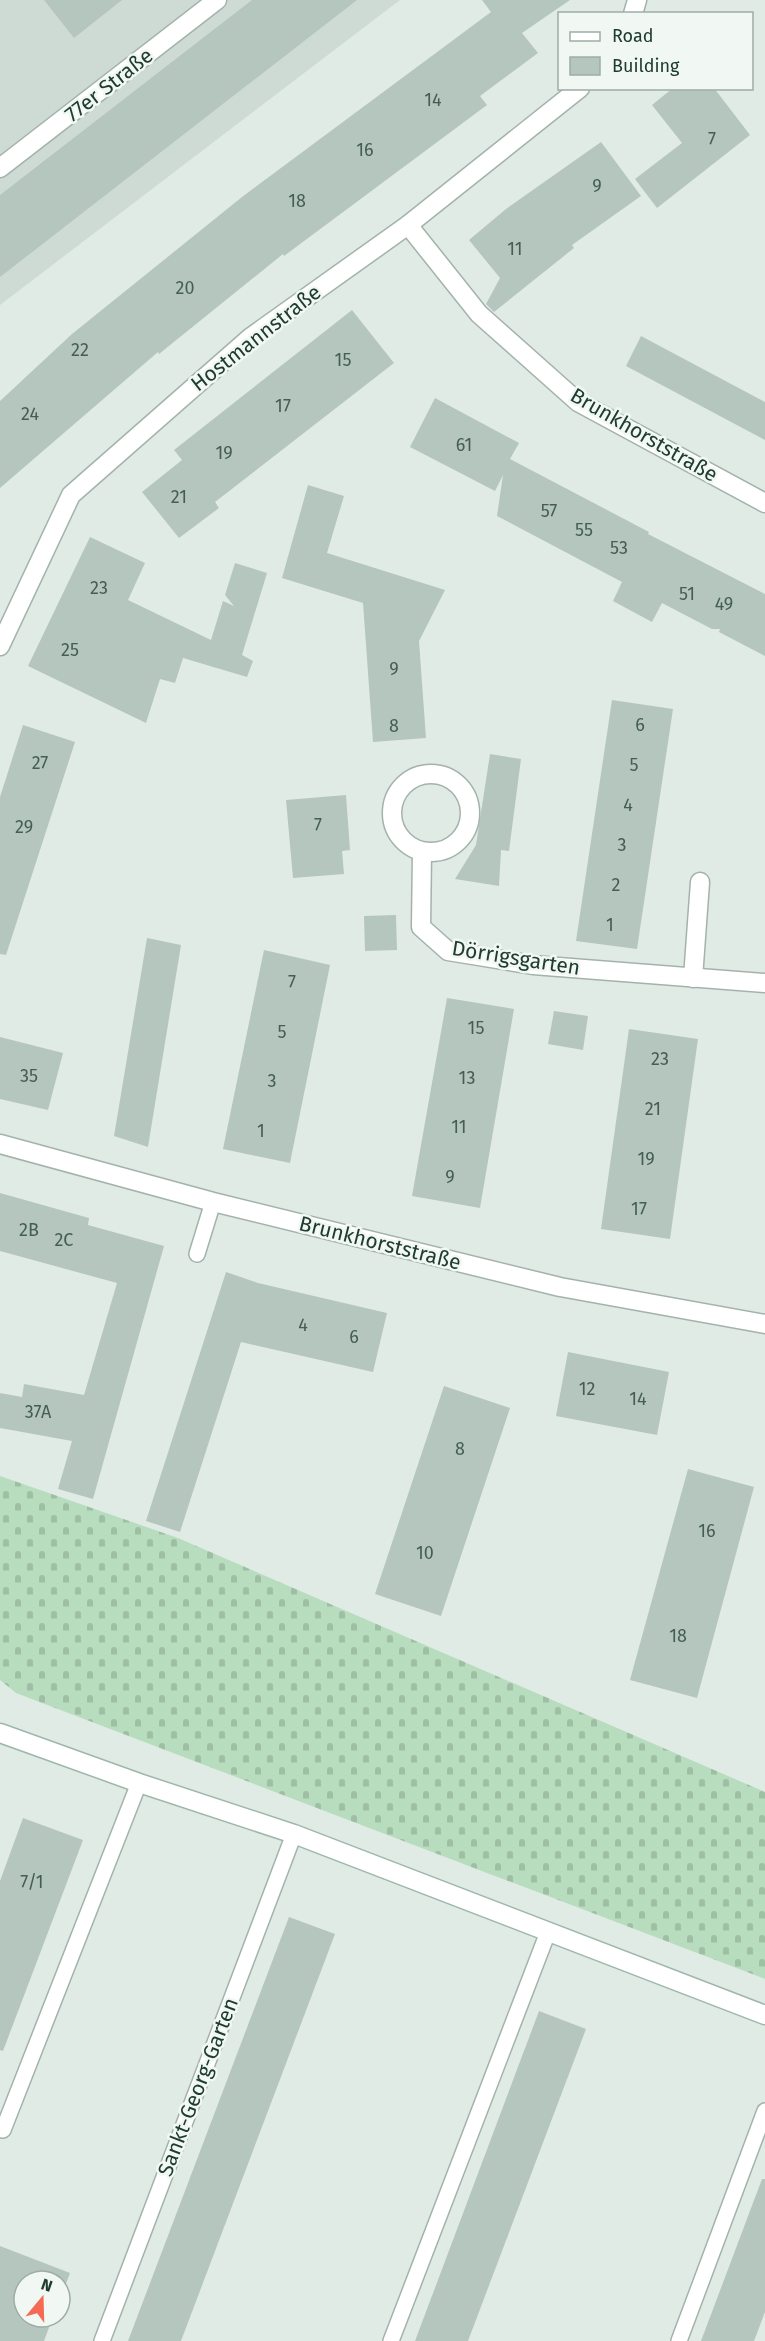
<svg xmlns="http://www.w3.org/2000/svg" width="765" height="2341" viewBox="0 0 765 2341" font-family="'Fira Sans',sans-serif">
<style>
.built{fill:#cedbd4}
.cemetery{fill:url(#cemetery-stones)}
.building{fill:#b5c6be}
.lines{fill:none;stroke-linecap:round;stroke-linejoin:round}
.lane-casing{stroke:#a3b3ac;stroke-width:18}
.street-casing{stroke:#a3b3ac;stroke-width:21}
.secondary-casing{stroke:#9eb7ac;stroke-width:21}
.lane{stroke:#fff;stroke-width:15}
.street{stroke:#fff;stroke-width:18}
.secondary{stroke:#fff;stroke-width:18}
.labels{text-anchor:middle;dominant-baseline:central;stroke-width:5;stroke-linejoin:round;paint-order:stroke}
.number-label{font-size:18px;fill:#455e55}
.street-label{font-size:21px;fill:#203c32;stroke:#f1f8f3}
</style>
<defs>
<pattern id="cemetery-stones" width="16" height="16" patternUnits="userSpaceOnUse" patternTransform="scale(1.5)"><rect width="16" height="16" fill="#b8ddbe"/><path d="M2 7V4a2 2 0 0 1 4 0v3zM10 15v-3a2 2 0 0 1 4 0v3z" fill="#9ebfa4"/></pattern>
</defs>
<rect width="100%" height="100%" fill="#e0ebe5"/>
<!-- built -->
<polygon class="built" points="0,0 400,0 0,305"/>
<!-- cemetery -->
<polygon class="cemetery" points="0,1476 178,1538 765,1792 765,1979 16,1693 0,1680"/>
<!-- building -->
<g class="building">
<polygon points="44,0 122,0 74,38"/>
<polygon points="252,0 357,0 0,277 0,195"/>
<polygon points="482,0 570,0 522,33 538,53 480,96 487,105 284,256 283,254 159,354 158,352 0,488 0,401 72,334 242,197 491,12"/>
<polygon points="673,88 714,88 750,135 657,208 635,179 682,143 652,105"/>
<polygon points="601,142 641,196 572,245 574,248 494,312 486,304 500,278 469,240 506,209"/>
<polygon points="352,310 394,363 215,502 219,508 179,538 142,492 182,460 174,450"/>
<polygon points="641,336 765,402 765,440 626,366"/>
<polygon points="435,398 519,443 510,459 649,532 648,534 765,594 765,656 719,632 720,629 712,629 662,603 652,622 613,601 622,582 497,516 503,475 495,491 410,447"/>
<polygon points="308,485 344,496 327,553 445,590 419,641 426,738 373,742 363,603 282,578"/>
<polygon points="90,537 145,563 128,600 211,640 223,601 234,606 225,595 235,563 267,573 242,655 253,661 247,677 183,658 175,683 160,679 146,723 28,666"/>
<polygon points="612,700 673,709 637,949 576,941"/>
<polygon points="23,725 75,742 6,955 0,954 0,797"/>
<polygon points="490,754 521,759 509,851 501,850 499,886 455,879 476,845"/>
<polygon points="346,795 350,850 342,851 344,874 293,878 286,800"/>
<polygon points="396,915 397,950 365,951 364,916"/>
<polygon points="147,938 181,945 148,1147 114,1136"/>
<polygon points="264,950 330,965 290,1163 223,1149"/>
<polygon points="447,998 514,1009 480,1208 412,1196"/>
<polygon points="554,1011 588,1016 583,1050 548,1044"/>
<polygon points="629,1029 698,1039 670,1239 601,1229"/>
<polygon points="0,1037 63,1053 48,1110 0,1099"/>
<polygon points="0,1193 89,1218 88,1225 164,1246 93,1499 58,1489 72,1441 0,1428 0,1393 22,1397 24,1384 84,1395 117,1283 0,1251"/>
<polygon points="226,1272 258,1283 387,1313 373,1372 241,1342 180,1532 146,1521"/>
<polygon points="568,1352 669,1372 657,1435 556,1416"/>
<polygon points="444,1386 510,1408 441,1616 375,1594"/>
<polygon points="688,1469 754,1487 697,1698 630,1680"/>
<polygon points="23,1818 83,1840 3,2051 0,2050 0,1881"/>
<polygon points="289,1917 335,1934 181,2341 128,2341"/>
<polygon points="539,2011 586,2029 468,2341 415,2341"/>
<polygon points="762,2179 765,2179 765,2312 754,2341 701,2341"/>
<polygon points="0,2246 70,2273 60,2300 60,2281 24,2281 24,2317 53,2317 44,2341 0,2341"/>
</g>
<g class="lines">
<defs>
<g id="lane">
<polyline points="197,1254 213,1202"/>
<polyline points="3,2130 139,1783"/>
<polyline points="102,2341 294,1834"/>
<polyline points="391,2341 548,1932"/>
<polyline points="679,2341 765,2111"/>
</g>
<g id="street">
<polyline points="633,14 637,0"/>
<polyline points="0,168 217,0"/>
<polyline points="408,225 479,314 578,402 765,503"/>
<polyline points="0,646 71,495 251,337 408,225 580,88"/>
<circle cx="431" cy="813" r="39"/>
<polyline points="422,852 421,927 448,951 533,965 765,983"/>
<polyline points="693,978 700,882"/>
<polyline points="0,1144 213,1202 560,1287 765,1324"/>
</g>
<polyline id="secondary" points="0,1733 139,1783 294,1834 765,2015"/>
</defs>
<!-- lane casing -->
<use href="#lane" class="lane-casing"/>
<!-- street casing -->
<use href="#street" class="street-casing"/>
<!-- secondary casing -->
<use href="#secondary" class="secondary-casing"/>
<!-- lane -->
<use href="#lane" class="lane"/>
<!-- street -->
<use href="#street" class="street"/>
<!-- secondary -->
<use href="#secondary" class="secondary"/>
</g>
<g class="labels">
<!-- number labels -->
<g class="number-label">
<text x="433" y="100">14</text>
<text x="712" y="139">7</text>
<text x="365" y="150">16</text>
<text x="597" y="186">9</text>
<text x="297" y="201">18</text>
<text x="515" y="249">11</text>
<text x="185" y="288">20</text>
<text x="80" y="350">22</text>
<text x="343" y="360">15</text>
<text x="283" y="406">17</text>
<text x="30" y="414">24</text>
<text x="464" y="445">61</text>
<text x="224" y="453">19</text>
<text x="179" y="497">21</text>
<text x="549" y="511">57</text>
<text x="584" y="530">55</text>
<text x="619" y="548">53</text>
<text x="99" y="588">23</text>
<text x="687" y="594">51</text>
<text x="724" y="604">49</text>
<text x="70" y="650">25</text>
<text x="394" y="669">9</text>
<text x="640" y="725">6</text>
<text x="394" y="726">8</text>
<text x="40" y="763">27</text>
<text x="634" y="765">5</text>
<text x="628" y="805">4</text>
<text x="318" y="825">7</text>
<text x="24" y="827">29</text>
<text x="622" y="845">3</text>
<text x="616" y="885">2</text>
<text x="610" y="925">1</text>
<text x="292" y="982">7</text>
<text x="476" y="1028">15</text>
<text x="282" y="1032">5</text>
<text x="660" y="1059">23</text>
<text x="29" y="1076">35</text>
<text x="467" y="1078">13</text>
<text x="272" y="1081">3</text>
<text x="653" y="1109">21</text>
<text x="459" y="1127">11</text>
<text x="261" y="1131">1</text>
<text x="646" y="1159">19</text>
<text x="450" y="1177">9</text>
<text x="639" y="1209">17</text>
<text x="29" y="1230">2B</text>
<text x="64" y="1240">2C</text>
<text x="303" y="1325">4</text>
<text x="354" y="1337">6</text>
<text x="587" y="1389">12</text>
<text x="638" y="1399">14</text>
<text x="38" y="1412">37A</text>
<text x="460" y="1449">8</text>
<text x="707" y="1531">16</text>
<text x="425" y="1553">10</text>
<text x="678" y="1636">18</text>
<text x="32" y="1882">7/1</text>
</g>
<!-- street labels -->
<g class="street-label">
<text transform="translate(109 85) rotate(-38)">77er Straße</text>
<text transform="translate(256 338) rotate(-38)">Hostmannstraße</text>
<text transform="translate(644 435) rotate(30)">Brunkhorststraße</text>
<text transform="translate(516 958) rotate(9)">Dörrigsgarten</text>
<text transform="translate(380 1243) rotate(14)">Brunkhorststraße</text>
<text transform="translate(198 2087) rotate(-69)">Sankt-Georg-Garten</text>
</g>
</g>
<!-- legend -->
<rect x="558" y="12" width="195" height="78" fill="#f1f8f3" stroke="#9dada6" stroke-width="1.5"/>
<rect x="570" y="32" width="30" height="9" fill="#ffffff" stroke="#9dada6" stroke-width="1.5"/>
<text x="612" y="42" font-size="18" fill="#203c32">Road</text>
<rect x="570" y="57" width="30" height="18" fill="#b5c6be" stroke="#9dada6" stroke-width="1.5"/>
<text x="612" y="72" font-size="18" fill="#203c32">Building</text>
<!-- north arrow -->
<g transform="translate(42 2299) rotate(19)"><circle r="28" fill="#f1f8f3" stroke="#9dada6" stroke-width="1.5"/>
<path d="M0-4.5L10 22L0 15L-10 22Z" fill="#f56a55"/>
<text y="-9" font-size="16" font-weight="bold" text-anchor="middle" fill="#203c32">N</text>
</g>
</svg>
